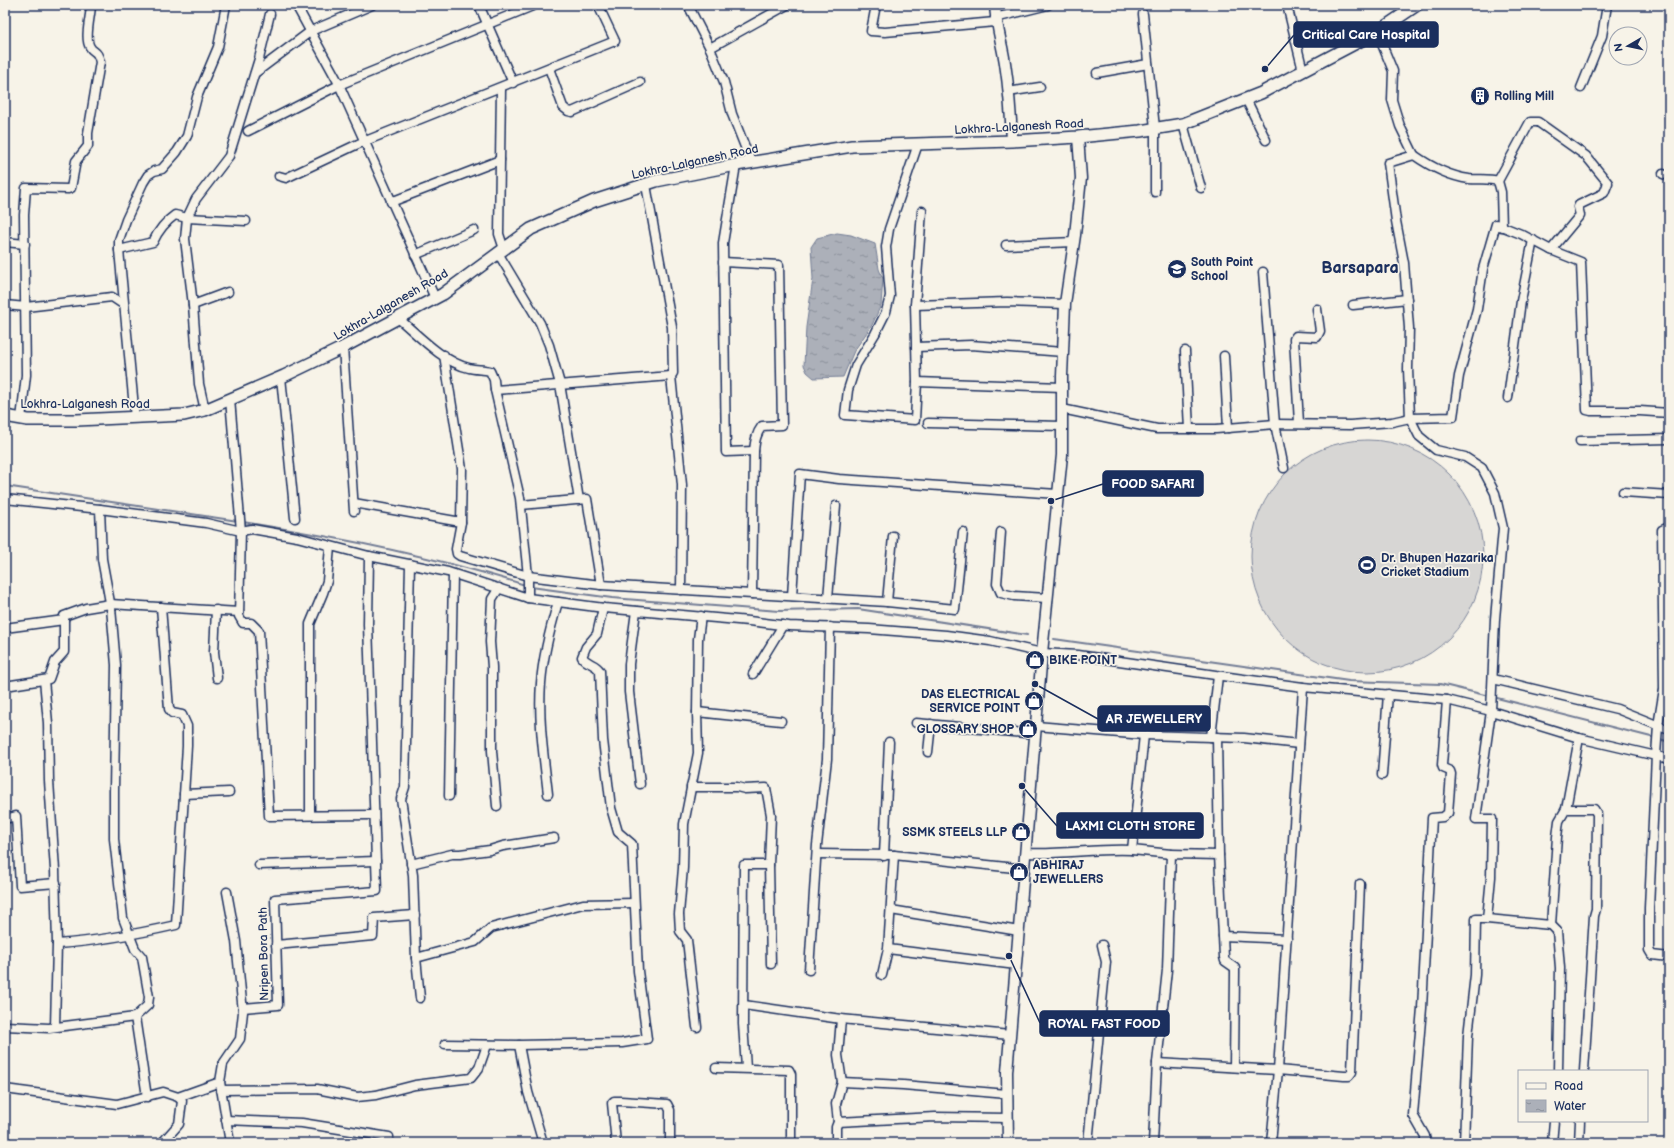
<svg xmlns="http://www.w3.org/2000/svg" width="1674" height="1148" viewBox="0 0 1674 1148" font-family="'Balsamiq Sans',sans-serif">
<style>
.green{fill:#d7d6d4;stroke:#798299}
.water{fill:url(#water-ripples);stroke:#727c95}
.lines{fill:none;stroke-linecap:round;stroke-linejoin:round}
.stream{stroke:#727c95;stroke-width:2}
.minor-casing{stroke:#1b2f5e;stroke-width:11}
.tertiary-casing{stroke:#1b2f5e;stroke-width:13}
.secondary-casing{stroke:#1b2f5e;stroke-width:14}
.minor{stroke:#f7f3e8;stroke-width:8}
.tertiary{stroke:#f7f3e8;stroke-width:10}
.secondary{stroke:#f7f3e8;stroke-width:11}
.labels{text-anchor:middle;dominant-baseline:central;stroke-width:3.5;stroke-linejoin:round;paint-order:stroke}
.poi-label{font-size:12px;font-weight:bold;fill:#1b2f5e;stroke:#f7f3e8;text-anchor:start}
.street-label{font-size:12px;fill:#1b2f5e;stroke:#f7f3e8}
.district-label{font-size:16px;font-weight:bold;fill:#1b2f5e;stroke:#f7f3e8}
.leader{fill:none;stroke:#1b2f5e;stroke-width:1.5}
.callout-dot{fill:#1b2f5e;stroke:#f7f3e8;stroke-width:1.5}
.callout{fill:#1b2f5e;stroke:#1b2f5e;stroke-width:1.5}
.callout-label{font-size:13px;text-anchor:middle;font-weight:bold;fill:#fff}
</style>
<defs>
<pattern id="water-ripples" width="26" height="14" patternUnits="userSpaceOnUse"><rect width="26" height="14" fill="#acb0b9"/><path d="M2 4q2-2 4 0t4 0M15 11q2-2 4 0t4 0" fill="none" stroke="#8b909a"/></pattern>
</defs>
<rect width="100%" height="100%" fill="#f7f3e8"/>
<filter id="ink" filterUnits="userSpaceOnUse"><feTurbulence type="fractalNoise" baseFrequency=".025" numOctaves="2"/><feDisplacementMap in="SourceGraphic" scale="8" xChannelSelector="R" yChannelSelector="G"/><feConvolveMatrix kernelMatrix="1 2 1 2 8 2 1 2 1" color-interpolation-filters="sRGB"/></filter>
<g filter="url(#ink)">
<!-- green -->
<circle class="green" cx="1367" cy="556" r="116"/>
<!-- water -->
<polygon class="water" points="837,233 851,235 875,244 879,269 883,279 881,305 872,325 854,351 843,377 814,378 807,372 804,365 806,327 813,279 811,247 817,238"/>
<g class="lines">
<!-- stream -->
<g class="stream">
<polyline points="5,486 238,521"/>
<path d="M243 522C338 537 433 556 525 585"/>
<polyline points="531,587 612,598 779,611 858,609 1027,635"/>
<polyline points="1054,639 1349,681 1440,684 1489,696"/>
<polyline points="1493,697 1655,738"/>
<polyline points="1660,739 1669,742"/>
</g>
<defs>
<g id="minor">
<polyline points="296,5 337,80 435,298"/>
<polyline points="479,5 513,83"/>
<polyline points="688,5 710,48 724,82 732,114 751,162"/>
<polyline points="876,5 871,31 885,32 995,22"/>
<polyline points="1287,5 1303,71"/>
<polyline points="1143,14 1155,128 1155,192"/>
<polyline points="995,18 1048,5"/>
<polyline points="1377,32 1393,71 1392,100 1400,126 1414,155 1388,163 1396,221 1404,263 1409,328 1408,369 1410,418 1419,436 1436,450 1465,457 1482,468 1495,493 1503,528 1495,619 1491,711 1476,819 1492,819 1491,877 1487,919 1476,919 1475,975 1468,1036 1464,1143"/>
<polyline points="710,48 787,5"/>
<polyline points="549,68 563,107 568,111 572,112 640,82"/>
<polyline points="255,73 311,31 372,5"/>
<polyline points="1097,73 1148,64"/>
<polyline points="501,88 499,234 504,249"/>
<polyline points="1581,88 1602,36 1607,5"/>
<polyline points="1008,92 1040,87"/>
<polyline points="1246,99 1266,140"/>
<polyline points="1183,124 1201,188"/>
<polyline points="248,131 339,85 535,5"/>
<polyline points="918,144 889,229 886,247 890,296 886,312 875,334 856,365 848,390 845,415 915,420 917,382 915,305 922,211"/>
<path d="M1414 155C1431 167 1448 176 1469 179 1479 180 1488 178 1498 181L1501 192 1502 227"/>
<polyline points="736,165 723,243 726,452 754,451"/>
<polyline points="1663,174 1669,176"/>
<polyline points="279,176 286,178 358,144 615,41 598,5"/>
<polyline points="1498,181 1530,122 1538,122 1586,156 1608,183 1604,193 1579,205 1578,207 1580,215 1551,250"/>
<polyline points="646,185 672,327 673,373 671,376 682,485 681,590"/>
<polyline points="391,202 500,160"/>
<polyline points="5,242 25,244"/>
<polyline points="1006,245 1074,242"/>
<path d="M119 250 153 242C158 231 165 222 175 215L187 218 246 221"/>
<polyline points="498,253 540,323 549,345 560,384 579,500"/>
<polyline points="415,255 474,230"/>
<path d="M723 262 779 265 782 425 762 426C756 434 755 441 754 451L752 594"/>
<polyline points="1263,272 1275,424 1284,468"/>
<polyline points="5,305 26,307 112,297 124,305"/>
<polyline points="193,305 228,292"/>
<polyline points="915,305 1007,302 1065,304"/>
<polyline points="1353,305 1407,299"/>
<path d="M398 318C418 335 443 362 469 368 476 370 483 369 490 371L494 380 495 390 520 498 528 576V598"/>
<polyline points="343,347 354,511"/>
<polyline points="916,347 971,345 1063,352"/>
<polyline points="1185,351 1189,429"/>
<polyline points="1224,356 1228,428"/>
<polyline points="281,377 295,518"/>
<polyline points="917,382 1062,387"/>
<polyline points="495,390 671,376"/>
<polyline points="1508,398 1521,301 1533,240"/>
<polyline points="230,399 241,531 239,616 243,623 251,623 259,631 269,816 374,815"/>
<polyline points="1062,409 1157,429 1216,429 1275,424 1350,425 1392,422 1410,418 1453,417 1459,376 1477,309 1483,269 1496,224 1521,234 1551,250 1581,262 1587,410 1591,411 1640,411 1669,413"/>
<polyline points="205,410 199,384 193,305 185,239 187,218 196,199 229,156 259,59 270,14"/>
<polyline points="135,418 119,250 119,240 126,220 143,183 148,175 154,171 162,169 177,152 187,136 197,97 218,47 226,5"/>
<path d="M21 419 26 375 24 215 26 188 68 189 71 188 76 161 88 146V133L100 62C97 49 94 54 90 47 84 38 91 15 91 5"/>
<polyline points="928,423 1062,426"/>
<polyline points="1299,423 1294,339 1296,336 1317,337 1320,331 1317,309"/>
<polyline points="1580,441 1669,439"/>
<polyline points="1623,492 1669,495"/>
<polyline points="5,499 100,509 102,559 111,608 116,665 114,791 114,839 123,918 135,949 142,957 149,997 148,1005 135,1017 49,1028 5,1026"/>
<polyline points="354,503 461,522 462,469 444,355"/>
<polyline points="100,509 206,523 241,531 252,529 297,537 369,556 448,572 528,598 604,608 749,621 789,626 869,629 946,635 990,641 1042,653 1078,655 1236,678 1303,687 1447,700 1491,711 1579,738 1669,759"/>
<polyline points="461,522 456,549 457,554 460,556 528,576 601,585 587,499 521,505"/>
<polyline points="1669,527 1662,530 1664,689 1658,726 1656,755 1649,908 1649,950 1652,955 1669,957"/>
<polyline points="1001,532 997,584 1001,593 1014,596 1047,598"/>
<polyline points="410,564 405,787 401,799 413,875 416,958"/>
<polyline points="601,585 887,602 955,609 963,532"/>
<polyline points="792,596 800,474 839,479 1057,494"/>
<polyline points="828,598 836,506"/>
<polyline points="887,602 893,536"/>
<polyline points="216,610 214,652 217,678"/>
<polyline points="636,611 629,664 629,692 640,784"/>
<polyline points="5,628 64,620"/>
<polyline points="753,674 783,625"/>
<polyline points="1493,679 1617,709 1669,730"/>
<polyline points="44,680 48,723 49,781 55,870 57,944 55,1027"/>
<polyline points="5,686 49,679 55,662 64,652 64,616 86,608 110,604 239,612"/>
<polyline points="697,712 781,721"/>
<polyline points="916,723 1035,734"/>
<polyline points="1036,726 1144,735 1244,738 1299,744"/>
<polyline points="1144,735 1132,850 1171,854"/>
<polyline points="1211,737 1218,676"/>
<polyline points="928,752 931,724"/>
<polyline points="1382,775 1388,694"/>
<polyline points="691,787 737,787 745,789 766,788 771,815 769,865 771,964"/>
<polyline points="184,794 229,792"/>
<path d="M548 794C544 758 538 720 541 683 543 655 550 629 558 602"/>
<polyline points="449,796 453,574"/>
<polyline points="497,806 492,751 492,667 490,642 492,599 499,588"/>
<polyline points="1566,809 1594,809 1597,814 1596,909 1594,916 1584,1071"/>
<polyline points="310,815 310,624 323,593 327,581 330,547"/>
<polyline points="5,819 16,816 20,886 56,883"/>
<path d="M1026 853C1062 855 1097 848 1132 850"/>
<polyline points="817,854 894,855 1024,869"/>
<polyline points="894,855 888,949 1016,965"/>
<polyline points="1219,855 1224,957 1225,961 1235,968 1235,973 1234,1067"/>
<polyline points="884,856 889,742"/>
<polyline points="411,864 452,854 460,854 490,850 503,846 554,838"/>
<polyline points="259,865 376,861"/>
<polyline points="227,892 236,941 243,1012 240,1039 223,1064 220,1082 230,1143"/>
<polyline points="891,910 1019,931"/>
<polyline points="1487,919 1551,925 1557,837 1559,821 1566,809 1579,738"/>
<polyline points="1551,925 1557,931 1560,968 1558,1071"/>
<polyline points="1223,936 1287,939"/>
<path d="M57 944C98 941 137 934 176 925L187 746V726L182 715 172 713 169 709 161 607"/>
<polyline points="276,945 373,936 374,918 415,915"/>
<polyline points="809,970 817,845 827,759 830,627"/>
<polyline points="882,975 888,949"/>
<polyline points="420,998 416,958 475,942 491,928 583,904 634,903"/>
<polyline points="744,1005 841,1019 1010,1035"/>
<polyline points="243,1008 278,1005 275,899 377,891 368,624 369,556"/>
<polyline points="135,1017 147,1097"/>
<polyline points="697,1027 687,940 680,931 679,914 683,868 684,824 698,753 697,712 698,639 701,616"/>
<polyline points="445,1044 519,1045 528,1092 543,1143"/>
<path d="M519 1045 622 1043 647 1039 638 971 632 844 618 832 611 808 603 740 600 671C595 663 588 665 582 657L586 647 597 634 603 608"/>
<polyline points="1157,1063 1278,1070 1344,1076 1349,1076 1352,1072 1360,884"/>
<polyline points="716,1068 789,1070 791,1074 791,1143"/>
<polyline points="746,1068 743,1024 744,865 769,865"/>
<polyline points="842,1082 903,1085 1007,1094"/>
<polyline points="5,1089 117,1104 163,1092 178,1097 182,1101 179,1124 162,1143"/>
<polyline points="221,1090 317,1089 357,1097 376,1095 415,1085 471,1078 479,1068 487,1045"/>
<polyline points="178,1097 220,1082"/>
<polyline points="226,1120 302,1123 389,1137"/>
<polyline points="838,1122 935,1117 1008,1118"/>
<polyline points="616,1143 612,1103 614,1101 621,1101 667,1104 670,1110 670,1143"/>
<polyline points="836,1143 836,1127 838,1122 836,1104 842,1082 838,1055 841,1019"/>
<polyline points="1088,1143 1106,962 1102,945"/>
<polyline points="1153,1143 1157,1063 1167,970 1171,854 1219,855 1217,737"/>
<polyline points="1271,1143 1278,1070 1303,687"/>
<polyline points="1425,1143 1425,1136 1413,1115 1422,1008 1432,818 1443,817 1448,813 1451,774 1450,771 1443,768 1442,765 1447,700"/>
<polyline points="1552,1143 1554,1121"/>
<polyline points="1579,1143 1580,1121"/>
</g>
<g id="tertiary">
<path d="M995 5C996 25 1002 44 1005 63 1009 89 1011 115 1012 141"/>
<polyline points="1008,1143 1007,1072 1042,653 1062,455 1062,376 1065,304 1075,235 1081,178 1078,137"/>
</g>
<polyline id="secondary" points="5,416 28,420 77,420 184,415 205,410 284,376 340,349 443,294 531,229 594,201 656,181 736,165 852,146 1012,141 1078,137 1140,131 1183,124 1261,93 1377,32 1417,5"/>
</defs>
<!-- minor casing -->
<use href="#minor" class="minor-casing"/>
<!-- tertiary casing -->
<use href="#tertiary" class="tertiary-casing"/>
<!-- secondary casing -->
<use href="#secondary" class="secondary-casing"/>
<!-- minor -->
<use href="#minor" class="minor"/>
<!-- tertiary -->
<use href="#tertiary" class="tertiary"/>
<!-- secondary -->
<use href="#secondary" class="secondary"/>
</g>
</g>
<!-- icons -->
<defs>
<symbol id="building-disc" viewBox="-11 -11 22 22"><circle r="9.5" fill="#1b2f5e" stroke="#f7f3e8"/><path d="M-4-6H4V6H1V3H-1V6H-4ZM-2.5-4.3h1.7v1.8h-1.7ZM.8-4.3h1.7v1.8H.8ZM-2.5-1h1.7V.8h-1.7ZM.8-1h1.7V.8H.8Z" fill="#fff"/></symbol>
<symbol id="school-disc" viewBox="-11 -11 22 22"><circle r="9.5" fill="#1b2f5e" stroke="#f7f3e8"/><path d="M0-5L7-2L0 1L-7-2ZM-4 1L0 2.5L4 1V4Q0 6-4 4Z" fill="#fff"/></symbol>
<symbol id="stadium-disc" viewBox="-11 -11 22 22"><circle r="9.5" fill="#1b2f5e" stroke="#f7f3e8"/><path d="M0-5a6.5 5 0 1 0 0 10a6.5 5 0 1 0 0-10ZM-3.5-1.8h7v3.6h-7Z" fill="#fff"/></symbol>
<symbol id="shop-disc" viewBox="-11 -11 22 22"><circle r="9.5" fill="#1b2f5e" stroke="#f7f3e8"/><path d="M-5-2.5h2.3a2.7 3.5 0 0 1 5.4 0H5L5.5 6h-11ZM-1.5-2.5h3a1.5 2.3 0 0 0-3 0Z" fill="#fff"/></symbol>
</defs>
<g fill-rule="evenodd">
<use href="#building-disc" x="1469" y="85" width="22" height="22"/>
<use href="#school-disc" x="1166" y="258" width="22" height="22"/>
<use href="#stadium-disc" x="1356" y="554" width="22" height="22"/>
<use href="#shop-disc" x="1024" y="649" width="22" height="22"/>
<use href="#shop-disc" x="1023" y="690" width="22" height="22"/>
<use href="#shop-disc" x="1017" y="718" width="22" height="22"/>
<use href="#shop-disc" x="1010" y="821" width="22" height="22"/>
<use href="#shop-disc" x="1008" y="861" width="22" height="22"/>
</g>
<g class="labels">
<!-- poi labels -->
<g class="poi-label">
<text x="1494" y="96">Rolling Mill</text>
<text x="1191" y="262">South Point<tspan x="1191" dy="14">School</tspan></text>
<text x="1381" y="558">Dr. Bhupen Hazarika<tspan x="1381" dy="14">Cricket Stadium</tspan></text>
<text x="1049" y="660">BIKE POINT</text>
<text x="1020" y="694" text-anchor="end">DAS ELECTRICAL<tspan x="1020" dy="14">SERVICE POINT</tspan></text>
<text x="1014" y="729" text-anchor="end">GLOSSARY SHOP</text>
<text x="1007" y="832" text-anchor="end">SSMK STEELS LLP</text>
<text x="1033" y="865">ABHIRAJ<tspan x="1033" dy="14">JEWELLERS</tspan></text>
</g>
<!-- street labels -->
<g class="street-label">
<text transform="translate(1019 127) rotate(-3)">Lokhra-Lalganesh Road</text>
<text transform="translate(695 162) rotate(-12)">Lokhra-Lalganesh Road</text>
<text transform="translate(391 305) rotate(-30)">Lokhra-Lalganesh Road</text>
<text x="85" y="404">Lokhra-Lalganesh Road</text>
<text transform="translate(264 954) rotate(-91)">Nripen Bora Path</text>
</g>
<!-- district labels -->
<g class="district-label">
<text x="1360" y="268">Barsapara</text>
</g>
</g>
<!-- callouts -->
<path class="leader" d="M1265 69L1294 35M1051 501L1103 484M1035 684L1098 719M1022 786L1057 826M1009 956L1040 1023"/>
<g class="callout-dot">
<circle cx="1265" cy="69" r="4"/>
<circle cx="1051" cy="501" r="4"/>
<circle cx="1035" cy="684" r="4"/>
<circle cx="1022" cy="786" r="4"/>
<circle cx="1009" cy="956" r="4"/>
</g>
<g class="callout">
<rect x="1294" y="22" width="144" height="25" rx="4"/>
<rect x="1103" y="471" width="100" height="25" rx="4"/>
<rect x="1098" y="706" width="112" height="25" rx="4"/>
<rect x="1057" y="813" width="146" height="25" rx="4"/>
<rect x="1040" y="1011" width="129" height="25" rx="4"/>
</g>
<g class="callout-label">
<text x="1366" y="39">Critical Care Hospital</text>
<text x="1153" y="488">FOOD SAFARI</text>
<text x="1154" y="723">AR JEWELLERY</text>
<text x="1130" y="830">LAXMI CLOTH STORE</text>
<text x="1104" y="1028">ROYAL FAST FOOD</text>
</g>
<!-- margin -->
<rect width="1674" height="1148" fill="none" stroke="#f7f3e8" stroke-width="20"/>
<rect x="10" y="10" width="1654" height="1128" fill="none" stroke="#1b2f5e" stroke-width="1.5" filter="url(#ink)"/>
<!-- legend -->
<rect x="1518" y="1070" width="130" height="52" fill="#f7f3e8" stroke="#9fa5b1"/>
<rect x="1526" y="1083" width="20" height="6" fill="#f7f3e8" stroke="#9fa5b1"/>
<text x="1554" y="1090" font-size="12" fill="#1b2f5e">Road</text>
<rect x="1526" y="1100" width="20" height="12" fill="url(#water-ripples)" stroke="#9fa5b1"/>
<text x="1554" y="1110" font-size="12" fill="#1b2f5e">Water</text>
<!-- north arrow -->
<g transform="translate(1628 46) rotate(261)"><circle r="19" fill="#f7f3e8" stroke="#9fa5b1"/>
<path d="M0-3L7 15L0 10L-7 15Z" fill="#1b2f5e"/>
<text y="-6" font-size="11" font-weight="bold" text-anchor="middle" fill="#1b2f5e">N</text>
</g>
</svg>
